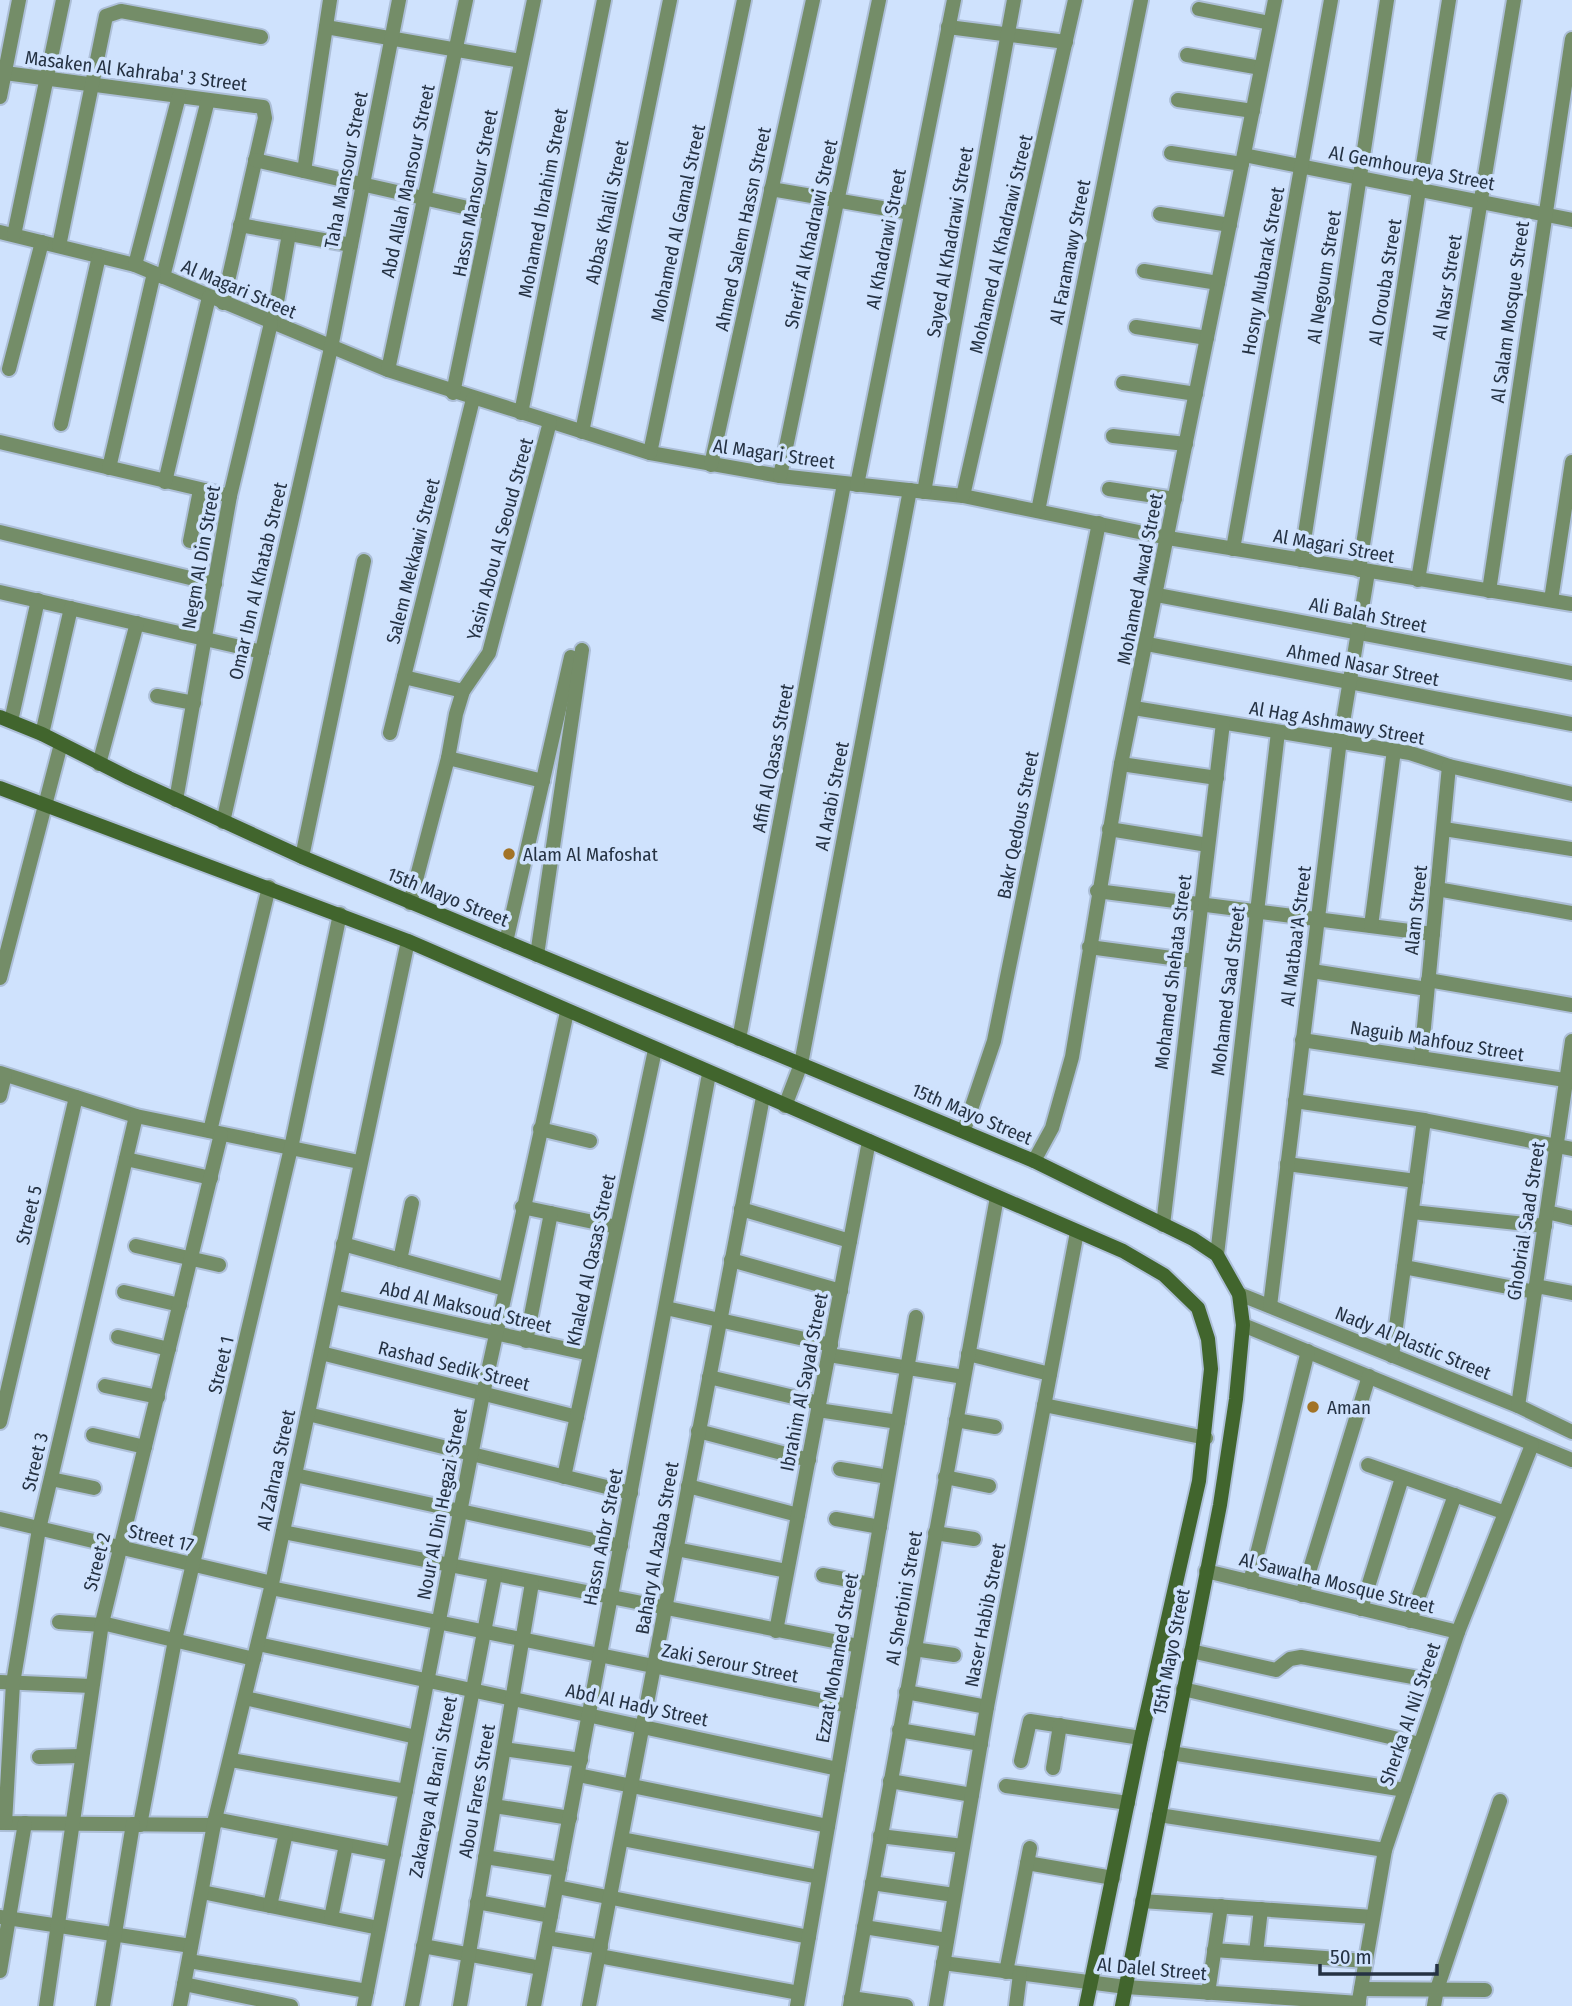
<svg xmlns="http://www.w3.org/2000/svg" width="1572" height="2006" viewBox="0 0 1572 2006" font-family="'Fira Sans Condensed',sans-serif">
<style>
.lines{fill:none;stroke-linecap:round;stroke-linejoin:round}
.street-casing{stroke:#adbfd8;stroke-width:18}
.secondary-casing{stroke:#adbfd8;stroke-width:18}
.street{stroke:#748d68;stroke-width:14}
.secondary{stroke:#41652d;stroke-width:14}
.poi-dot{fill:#a27326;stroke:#cfe2fd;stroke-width:2.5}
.labels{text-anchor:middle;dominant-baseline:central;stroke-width:7;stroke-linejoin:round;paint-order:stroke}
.street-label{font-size:19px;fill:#253243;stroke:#cfe2fd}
.poi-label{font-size:19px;fill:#253243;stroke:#cfe2fd;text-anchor:start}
</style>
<rect width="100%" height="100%" fill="#cfe2fd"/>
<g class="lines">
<defs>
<g id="street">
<polyline points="1199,9 1270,23"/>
<polyline points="326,27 521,61"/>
<polyline points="948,27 1066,42"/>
<polyline points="1187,55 1261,68"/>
<polyline points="5,73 263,107 265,118 223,303"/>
<polyline points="0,97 19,0"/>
<polyline points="1178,100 1253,111"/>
<polyline points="1171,153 1242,164"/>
<polyline points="1244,155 1572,220"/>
<polyline points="255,160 490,213"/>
<polyline points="304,171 330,0"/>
<polyline points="771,189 911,213"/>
<polyline points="1160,214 1230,225"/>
<polyline points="240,225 351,245"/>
<polyline points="0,232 135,265 388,370 650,453 780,476 963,496 1168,538 1572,604"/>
<polyline points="14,235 63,0"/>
<polyline points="59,246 106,16 121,11 261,37"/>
<polyline points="135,265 179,96"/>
<polyline points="1144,271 1218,283"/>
<polyline points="163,277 208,100"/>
<polyline points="273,324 289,234"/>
<polyline points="1136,327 1207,338"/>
<polyline points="9,369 42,242"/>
<polyline points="388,370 466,0"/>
<polyline points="1123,383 1196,394"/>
<polyline points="453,393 534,0"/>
<polyline points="521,413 604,0"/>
<polyline points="61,424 99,256"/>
<polyline points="582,432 670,0"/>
<polyline points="1113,436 1186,444"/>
<polyline points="0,442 230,496"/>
<polyline points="650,453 744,0"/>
<polyline points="711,465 813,0"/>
<polyline points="109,468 154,273"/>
<polyline points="780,476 879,0"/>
<polyline points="165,482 209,297"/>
<polyline points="857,485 954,0"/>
<polyline points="1109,489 1175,499"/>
<polyline points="924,492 1014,0"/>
<polyline points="963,496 1075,0"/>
<polyline points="1038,511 1141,0"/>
<polyline points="0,532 215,584"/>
<polyline points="190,541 200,490"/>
<polyline points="1233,549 1331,0"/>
<polyline points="1301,560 1387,0"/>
<polyline points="1359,570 1449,0"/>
<polyline points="1418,580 1514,0"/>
<polyline points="1489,591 1572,39"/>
<polyline points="0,592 262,652"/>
<polyline points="1157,595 1572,673"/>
<polyline points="1551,600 1572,462"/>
<polyline points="1147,644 1572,724"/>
<polyline points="404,677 463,691"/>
<polyline points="157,696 194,703"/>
<polyline points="1134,708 1410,753 1449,766 1572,794"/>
<polyline points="11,721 38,600"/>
<polyline points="390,733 473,399"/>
<polyline points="42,734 71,608"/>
<polyline points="448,758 543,781"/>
<polyline points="99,764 137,623"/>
<polyline points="1121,764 1217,778"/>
<polyline points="176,800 230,496 271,323"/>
<polyline points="223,822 331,348 399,0"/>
<polyline points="1109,829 1208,845"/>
<polyline points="1444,829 1572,849"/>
<polyline points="302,857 364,561"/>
<polyline points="1437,889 1572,913"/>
<polyline points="1097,891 1433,934"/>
<polyline points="410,903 448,758 456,714 463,691 489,653 550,422"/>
<polyline points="1371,926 1394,750"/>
<polyline points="506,942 571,657"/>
<polyline points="1089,947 1194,961"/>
<polyline points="537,955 582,650"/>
<polyline points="1312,971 1427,989"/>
<polyline points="0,978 61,744"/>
<polyline points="1428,980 1572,1005"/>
<polyline points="739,1039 844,484"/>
<polyline points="1302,1040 1572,1081"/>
<polyline points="1421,1058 1449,766"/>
<polyline points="0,1073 136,1116 359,1162"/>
<polyline points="0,1096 5,1075"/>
<polyline points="1295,1101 1424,1120 1572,1149"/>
<polyline points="785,1106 801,1064 910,490"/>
<polyline points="540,1129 590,1141"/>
<polyline points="964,1130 994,1041 1099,523"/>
<polyline points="210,1131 269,887"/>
<polyline points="126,1159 211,1178"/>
<polyline points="1034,1161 1052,1128 1072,1057 1121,764 1275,0"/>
<polyline points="1287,1164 1416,1181"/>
<polyline points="522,1207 617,1227"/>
<polyline points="741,1209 850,1241"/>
<polyline points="1412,1212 1545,1226"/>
<polyline points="1547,1212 1572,1218"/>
<polyline points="1163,1225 1223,723"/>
<polyline points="343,1244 505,1289"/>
<polyline points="136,1246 219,1265"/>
<polyline points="1217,1255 1278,732"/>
<polyline points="400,1260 412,1203"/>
<polyline points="731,1260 841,1291"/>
<polyline points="1404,1267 1535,1292"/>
<polyline points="1536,1286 1572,1293"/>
<polyline points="124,1292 180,1305"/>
<polyline points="1239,1294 1518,1406 1572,1432"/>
<polyline points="333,1297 590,1354"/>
<polyline points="1270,1306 1340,740 1368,572"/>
<polyline points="666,1308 831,1345"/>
<polyline points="1243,1325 1572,1460"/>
<polyline points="118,1337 169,1349"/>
<polyline points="526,1341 551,1213"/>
<polyline points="321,1353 577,1417"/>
<polyline points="968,1354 1050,1374"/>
<polyline points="829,1355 964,1377"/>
<polyline points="1392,1356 1424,1120"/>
<polyline points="709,1377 819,1403"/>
<polyline points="105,1386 158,1397"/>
<polyline points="1044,1405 1206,1438"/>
<polyline points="1518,1406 1572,1041"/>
<polyline points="818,1410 898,1422"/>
<polyline points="308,1414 631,1493"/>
<polyline points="956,1420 995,1427"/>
<polyline points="0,1422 76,1097"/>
<polyline points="698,1431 809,1460"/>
<polyline points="93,1435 145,1447"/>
<polyline points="1368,1465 1503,1512"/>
<polyline points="840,1469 888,1477"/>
<polyline points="295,1475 621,1546"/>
<polyline points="564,1477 655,1050"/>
<polyline points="945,1477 989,1486"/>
<polyline points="51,1479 94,1488"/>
<polyline points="688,1486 798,1515"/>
<polyline points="0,1519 272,1583"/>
<polyline points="836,1519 880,1527"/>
<polyline points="283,1532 859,1646"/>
<polyline points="935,1533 974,1539"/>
<polyline points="676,1549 787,1571"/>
<polyline points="1206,1571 1458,1632"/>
<polyline points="823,1575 870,1584"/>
<polyline points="1250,1582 1308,1351"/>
<polyline points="271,1588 849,1706"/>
<polyline points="1302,1595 1369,1376"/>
<polyline points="1361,1609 1402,1478"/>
<polyline points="1410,1621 1455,1495"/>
<polyline points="59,1622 101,1625"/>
<polyline points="102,1623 254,1659"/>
<polyline points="776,1631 869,1141"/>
<polyline points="258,1644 838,1769"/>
<polyline points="914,1649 954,1655"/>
<polyline points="1191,1651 1276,1670 1290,1659 1301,1657 1441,1682"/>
<polyline points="0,1682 91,1686"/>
<polyline points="1183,1689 1420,1744"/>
<polyline points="906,1692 987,1707"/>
<polyline points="245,1698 416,1737"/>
<polyline points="899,1730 981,1744"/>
<polyline points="504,1749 581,1760"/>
<polyline points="1171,1753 1405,1790"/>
<polyline points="39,1757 81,1756"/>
<polyline points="231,1760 406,1791"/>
<polyline points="1021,1761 1030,1721 1141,1738"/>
<polyline points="1053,1768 1060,1725"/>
<polyline points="578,1775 828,1826"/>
<polyline points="890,1781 972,1795"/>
<polyline points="1006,1786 1128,1803"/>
<polyline points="494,1806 570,1818"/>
<polyline points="1159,1815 1385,1850"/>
<polyline points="215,1819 394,1854"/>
<polyline points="0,1823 214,1825"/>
<polyline points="5,1823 13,1683 39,1529 136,1116"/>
<polyline points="140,1825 175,1640 291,1148 340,914"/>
<polyline points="880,1836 963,1846"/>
<polyline points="622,1839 819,1877"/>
<polyline points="485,1857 560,1869"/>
<polyline points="1027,1863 1113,1878"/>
<polyline points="872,1883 954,1895"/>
<polyline points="557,1887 809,1937"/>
<polyline points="202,1892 379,1928"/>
<polyline points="1142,1901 1373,1917"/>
<polyline points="477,1902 551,1916"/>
<polyline points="270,1906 286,1833"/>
<polyline points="0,1917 191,1946"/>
<polyline points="331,1918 346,1845"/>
<polyline points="864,1927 947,1940"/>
<polyline points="547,1938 601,1947"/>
<polyline points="423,1946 541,1968"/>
<polyline points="1214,1950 1366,1961"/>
<polyline points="1256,1953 1261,1909"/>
<polyline points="599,1956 799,1993"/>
<polyline points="189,1961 367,1991"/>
<polyline points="943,1963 1126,1987 1359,2003"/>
<polyline points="0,1971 25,1823"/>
<polyline points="1006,1972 1030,1848"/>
<polyline points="184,1984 291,2006"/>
<polyline points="1361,1989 1485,1990"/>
<polyline points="1208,1993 1221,1906"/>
<polyline points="851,1998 906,2006"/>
<polyline points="46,2006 102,1623 221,1134"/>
<polyline points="103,2006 133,1824"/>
<polyline points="180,2006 215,1819 271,1588 408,941"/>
<polyline points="364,2006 483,1394 567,1012"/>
<polyline points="412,2006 495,1575"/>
<polyline points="460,2006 532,1583"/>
<polyline points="534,2006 709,1074"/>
<polyline points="589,2006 763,1097"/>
<polyline points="797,2006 916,1317"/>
<polyline points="850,2006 997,1197"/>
<polyline points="936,2006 987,1707 1077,1232"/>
<polyline points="1016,2006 1020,1974"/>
<polyline points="1358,2006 1385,1850 1458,1632 1532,1445"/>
<polyline points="1434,2006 1437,1989 1500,1801"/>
</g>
<g id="secondary">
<polyline points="0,717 42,734 129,778 302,857 1034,1161 1193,1239 1217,1255 1239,1294 1243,1325 1236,1399 1220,1505 1122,2006"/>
<polyline points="0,788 408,941 869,1141 1123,1251 1164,1275 1198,1308 1208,1339 1211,1369 1199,1481 1141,1738 1086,2006"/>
</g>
</defs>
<!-- street casing -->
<use href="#street" class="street-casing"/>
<!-- secondary casing -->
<use href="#secondary" class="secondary-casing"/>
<!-- street -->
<use href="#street" class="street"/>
<!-- secondary -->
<use href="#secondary" class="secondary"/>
</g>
<!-- markers -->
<g class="poi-dot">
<circle cx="509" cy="854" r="7"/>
<circle cx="1313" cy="1407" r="7"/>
</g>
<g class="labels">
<!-- street labels -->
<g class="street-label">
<text transform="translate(136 71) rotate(7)">Masaken Al Kahraba' 3 Street</text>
<text transform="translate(1412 168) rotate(11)">Al Gemhoureya Street</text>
<text transform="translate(346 170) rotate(-79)">Taha Mansour Street</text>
<text transform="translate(408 181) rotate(-78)">Abd Allah Mansour Street</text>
<text transform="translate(475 193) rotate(-79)">Hassn Mansour Street</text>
<text transform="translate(543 203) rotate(-79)">Mohamed Ibrahim Street</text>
<text transform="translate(607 212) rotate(-78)">Abbas Khalil Street</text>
<text transform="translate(678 223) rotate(-78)">Mohamed Al Gamal Street</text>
<text transform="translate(743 229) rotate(-78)">Ahmed Salem Hassn Street</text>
<text transform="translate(811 234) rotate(-78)">Sherif Al Khadrawi Street</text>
<text transform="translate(886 239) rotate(-79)">Al Khadrawi Street</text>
<text transform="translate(950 242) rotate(-80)">Sayed Al Khadrawi Street</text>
<text transform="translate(1001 244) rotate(-77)">Mohamed Al Khadrawi Street</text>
<text transform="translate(1070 252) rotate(-79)">Al Faramawy Street</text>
<text transform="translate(1263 271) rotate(-80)">Hosny Mubarak Street</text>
<text transform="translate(1324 277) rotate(-81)">Al Negoum Street</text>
<text transform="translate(1385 282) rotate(-81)">Al Orouba Street</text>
<text transform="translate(1447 287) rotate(-81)">Al Nasr Street</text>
<text transform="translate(239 289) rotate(23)">Al Magari Street</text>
<text transform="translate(1510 312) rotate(-82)">Al Salam Mosque Street</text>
<text transform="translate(774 454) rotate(8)">Al Magari Street</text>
<text transform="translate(500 539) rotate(-75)">Yasin Abou Al Seoud Street</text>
<text transform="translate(1334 546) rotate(10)">Al Magari Street</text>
<text transform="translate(201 557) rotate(-80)">Negm Al Din Street</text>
<text transform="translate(413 561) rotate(-76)">Salem Mekkawi Street</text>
<text transform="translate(1140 579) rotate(-79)">Mohamed Awad Street</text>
<text transform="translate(258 581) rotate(-77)">Omar Ibn Al Khatab Street</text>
<text transform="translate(1368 615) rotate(11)">Ali Balah Street</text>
<text transform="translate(1363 665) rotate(11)">Ahmed Nasar Street</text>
<text transform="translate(1337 723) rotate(10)">Al Hag Ashmawy Street</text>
<text transform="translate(773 758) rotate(-79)">Afifi Al Qasas Street</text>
<text transform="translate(832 796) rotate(-79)">Al Arabi Street</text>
<text transform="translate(1018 825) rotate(-79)">Bakr Qedous Street</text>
<text transform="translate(448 897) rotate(22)">15th Mayo Street</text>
<text transform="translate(1416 910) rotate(-84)">Alam Street</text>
<text transform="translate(1296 936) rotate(-83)">Al Matbaa'A Street</text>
<text transform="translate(1173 972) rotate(-83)">Mohamed Shehata Street</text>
<text transform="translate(1228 991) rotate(-83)">Mohamed Saad Street</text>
<text transform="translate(1437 1041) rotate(9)">Naguib Mahfouz Street</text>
<text transform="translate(972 1114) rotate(23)">15th Mayo Street</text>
<text transform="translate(29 1215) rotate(-77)">Street 5</text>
<text transform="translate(1526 1221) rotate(-81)">Ghobrial Saad Street</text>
<text transform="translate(591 1260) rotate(-78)">Khaled Al Qasas Street</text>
<text transform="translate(466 1307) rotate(13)">Abd Al Maksoud Street</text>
<text transform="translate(1413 1343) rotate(22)">Nady Al Plastic Street</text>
<text transform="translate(221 1365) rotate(-77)">Street 1</text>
<text transform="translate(454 1366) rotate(14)">Rashad Sedik Street</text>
<text transform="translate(804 1382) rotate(-79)">Ibrahim Al Sayad Street</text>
<text transform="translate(35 1462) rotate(-77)">Street 3</text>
<text transform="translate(276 1470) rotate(-78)">Al Zahraa Street</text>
<text transform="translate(442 1504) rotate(-79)">Nour Al Din Hegazi Street</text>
<text transform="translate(603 1537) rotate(-79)">Hassn Anbr Street</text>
<text transform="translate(161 1538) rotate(13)">Street 17</text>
<text transform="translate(657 1548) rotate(-80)">Bahary Al Azaba Street</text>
<text transform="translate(97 1562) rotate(-76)">Street 2</text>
<text transform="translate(1337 1583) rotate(14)">Al Sawalha Mosque Street</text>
<text transform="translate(904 1598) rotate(-80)">Al Sherbini Street</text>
<text transform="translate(985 1615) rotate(-79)">Naser Habib Street</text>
<text transform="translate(1171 1652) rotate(-79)">15th Mayo Street</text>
<text transform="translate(837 1658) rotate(-80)">Ezzat Mohamed Street</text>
<text transform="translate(730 1663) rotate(11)">Zaki Serour Street</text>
<text transform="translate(637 1705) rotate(12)">Abd Al Hady Street</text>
<text transform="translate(1410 1714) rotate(-71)">Sherka Al Nil Street</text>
<text transform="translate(433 1787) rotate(-79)">Zakareya Al Brani Street</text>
<text transform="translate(477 1791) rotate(-80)">Abou Fares Street</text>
<text transform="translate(1152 1969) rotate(5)">Al Dalel Street</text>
</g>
<!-- poi labels -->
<g class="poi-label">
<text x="523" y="854">Alam Al Mafoshat</text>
<text x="1327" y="1407">Aman</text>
</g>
</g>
<!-- scale -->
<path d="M1320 1964v10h117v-10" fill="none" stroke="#253243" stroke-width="3.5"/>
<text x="1330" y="1964" font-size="21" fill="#253243" stroke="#cfe2fd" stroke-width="5" paint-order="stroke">50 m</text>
</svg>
